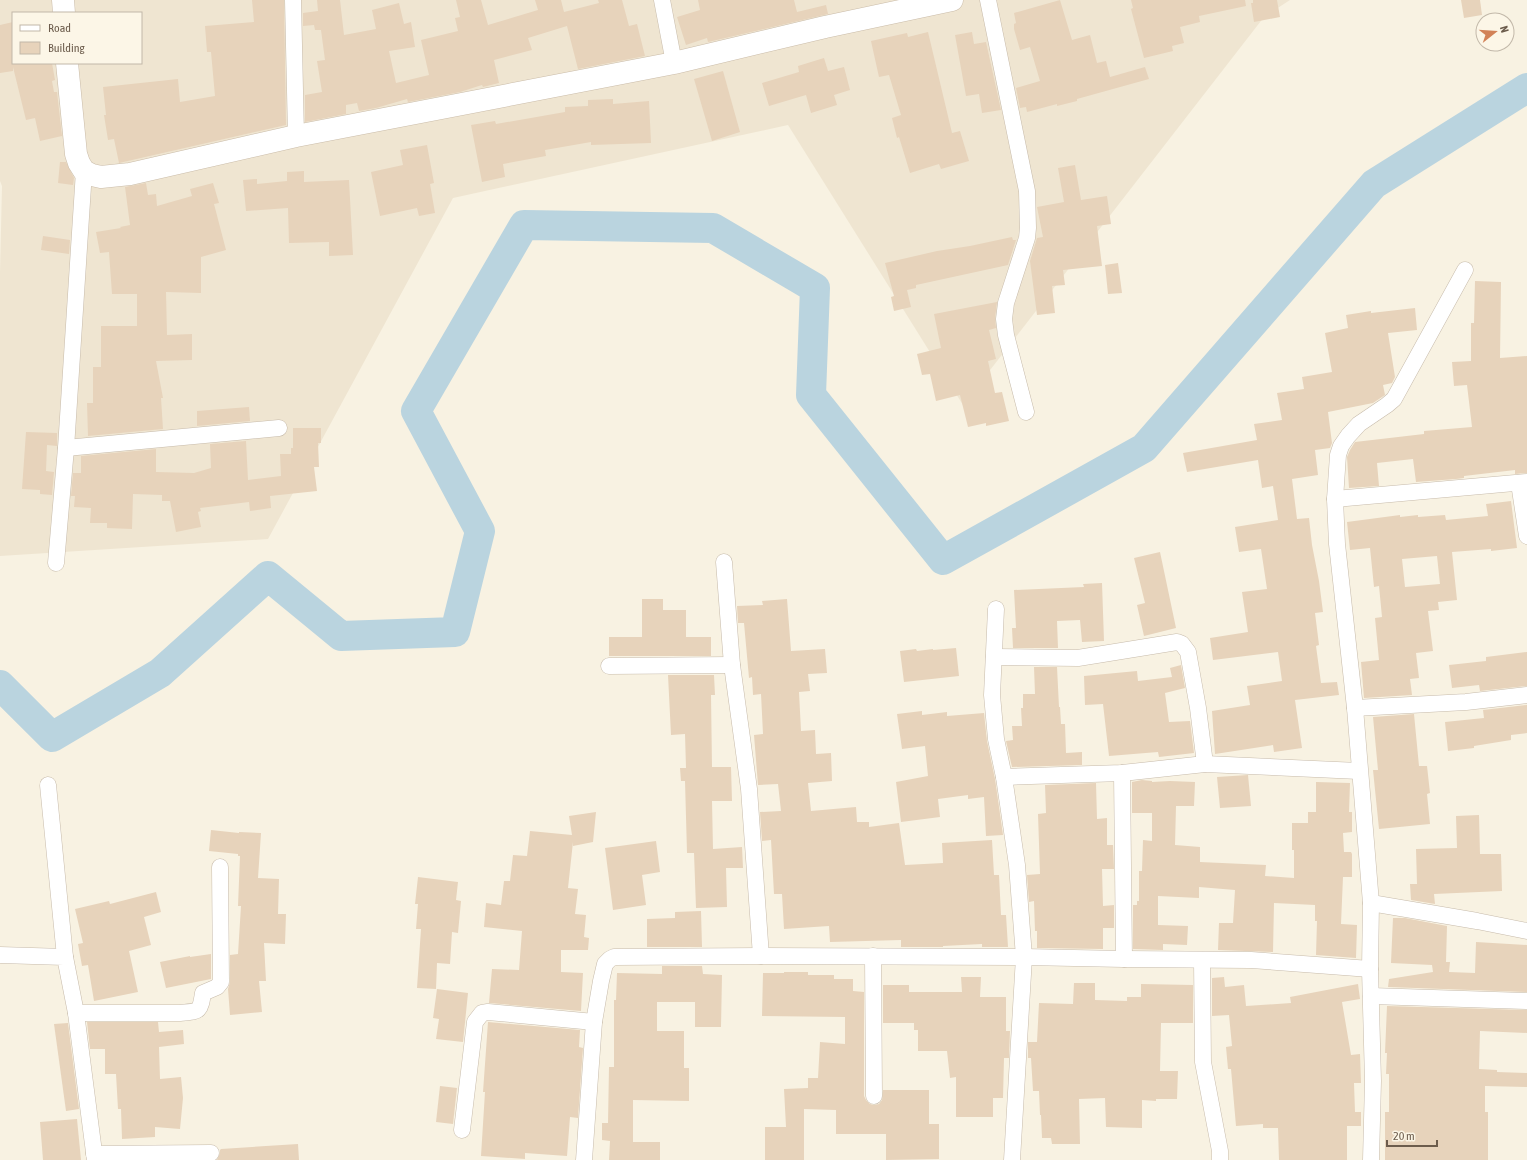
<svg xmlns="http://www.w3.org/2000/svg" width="1527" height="1160" viewBox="0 0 1527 1160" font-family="'Asap Condensed',sans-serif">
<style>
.residential{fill:#efe5d1;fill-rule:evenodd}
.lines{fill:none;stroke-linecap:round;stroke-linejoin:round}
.river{stroke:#bad4df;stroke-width:30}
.building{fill:#e7d3bb;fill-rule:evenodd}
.street-casing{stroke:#c7bbab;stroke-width:17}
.secondary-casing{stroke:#cabca9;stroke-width:23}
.street{stroke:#fff;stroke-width:16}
.secondary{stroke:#fff;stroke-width:22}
</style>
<rect width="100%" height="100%" fill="#f8f2e2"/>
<!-- residential -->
<path class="residential" d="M0 0H1290L1264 17 963 405 788 125 453 198 268 539 0 556V273L2 186 0 181ZM13 13H141V63H13Z"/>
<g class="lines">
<!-- river -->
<polyline class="river" points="0,685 52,737 160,673 268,576 341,636 455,632 480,531 416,411 524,225 713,228 815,288 811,395 943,560 1144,448 1374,184 1527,88"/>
</g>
<!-- building -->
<g class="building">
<polygon points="252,0 284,0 286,125 119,163 114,139 108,140 104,115 106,115 103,87 178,79 180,102 215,96 211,52 207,52 205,26 254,22"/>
<polygon points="317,0 340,0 344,35 376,29 372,10 399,3 404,24 411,22 415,47 389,51 396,83 429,75 421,40 458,31 455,18 460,17 456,0 481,0 488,25 538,10 535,0 561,0 564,12 599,3 598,0 622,0 629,26 637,24 645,56 578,69 567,26 528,38 532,50 494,60 499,83 483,87 482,85 460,92 408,102 407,99 376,108 359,111 357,103 346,105 346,114 305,122 305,95 322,92 317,61 325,60 321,30 315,30 314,25 303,26 303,13 318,11"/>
<polygon points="698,0 794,0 797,12 826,5 828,14 708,42 707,38 686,45 677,17 700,10"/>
<polygon points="1060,0 1072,40 1090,35 1097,63 1106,61 1110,77 1145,67 1149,79 1077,99 1077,101 1057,106 1057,104 1027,112 1026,107 1020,108 1016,88 1040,81 1030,47 1020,50 1014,29 1014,24 1016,23 1014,13"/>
<polygon points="1131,0 1245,0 1246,6 1199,16 1200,22 1180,27 1184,43 1172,46 1173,51 1144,58 1131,9 1133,8"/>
<polygon points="1253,0 1277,0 1280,17 1254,22 1251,3 1253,3"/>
<polygon points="1461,0 1480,0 1482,15 1464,18"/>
<polygon points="13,22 13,63 52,63 55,80 52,81 54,92 57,92 62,136 40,141 35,118 26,120 13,67 13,71 0,73 0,25"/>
<polygon points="928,32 952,133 960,131 969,161 941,169 939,164 910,173 899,137 897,138 892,118 901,115 889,75 879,77 871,41 907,33 908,37"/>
<polygon points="972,32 974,44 986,42 1001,110 982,113 979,94 966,96 955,35"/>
<polygon points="824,58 828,71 844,67 850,90 834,95 837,105 811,113 806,95 769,106 762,83 799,72 798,66"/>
<polygon points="723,71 740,132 712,141 694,79"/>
<polygon points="613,99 613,104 649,101 651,143 591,145 591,142 545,150 546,156 503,164 505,177 482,182 471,125 495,121 496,124 565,112 565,107 588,106 588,100"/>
<polygon points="427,145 434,183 430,184 435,213 419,216 417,208 380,216 371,172 403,165 400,150"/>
<polygon points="60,162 66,162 74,178 73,185 58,183"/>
<polygon points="1075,165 1081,200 1107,196 1111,224 1097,226 1102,266 1063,270 1065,285 1052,286 1055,313 1037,315 1030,261 1037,238 1043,237 1037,207 1064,202 1058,168"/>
<polygon points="304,171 304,182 349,180 353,255 329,256 329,242 289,243 288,208 246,211 243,180 257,179 257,184 287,181 287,172"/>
<polygon points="146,183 148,195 156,194 157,206 192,196 190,189 213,183 219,203 214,204 226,250 201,257 201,293 166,292 167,335 192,334 192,360 156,361 163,398 161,398 163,429 88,436 87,403 93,403 93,367 101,367 101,326 137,326 137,294 112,294 109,252 100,253 96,232 121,228 120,227 130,225 125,187"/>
<polygon points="43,236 70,240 69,254 41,250"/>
<polygon points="1012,237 1013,240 1016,240 1008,265 916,285 916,288 907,290 911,307 894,311 891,297 894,296 885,263 937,251 970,246"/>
<polygon points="1118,263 1122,293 1108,294 1105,265"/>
<polygon points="1475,281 1501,282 1500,358 1527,356 1527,473 1515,474 1515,470 1464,476 1464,478 1456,479 1416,482 1413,459 1377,463 1379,486 1349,488 1347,457 1350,450 1355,442 1424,434 1424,431 1472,427 1467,385 1454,386 1452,362 1471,361 1471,323 1474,323"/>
<polygon points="997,302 995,318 996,328 989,330 996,359 988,361 995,393 1002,392 1009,421 986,426 986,423 968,427 960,395 936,401 930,374 922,375 917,354 941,348 934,314"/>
<polygon points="1415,308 1417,330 1388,333 1395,377 1392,383 1383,385 1385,395 1373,403 1328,412 1332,443 1330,448 1315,450 1318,475 1292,479 1297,519 1309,518 1312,545 1319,581 1323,612 1315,613 1319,645 1316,646 1321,683 1337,682 1339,695 1295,700 1302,748 1274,752 1273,745 1215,754 1212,711 1250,705 1247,686 1282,681 1278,652 1213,660 1210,638 1248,632 1242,592 1267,589 1261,549 1239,552 1235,527 1278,520 1273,486 1262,488 1258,460 1187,472 1183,453 1257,440 1254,424 1282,420 1277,393 1304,389 1302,377 1332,372 1325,333 1348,328 1346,315 1371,311 1371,313"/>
<polygon points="249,407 250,421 197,426 197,411"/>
<polygon points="293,428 321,428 321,443 318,443 319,467 314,467 317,491 270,496 271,508 250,511 249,502 200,508 201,511 198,512 201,527 176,532 170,501 162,501 162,495 133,494 132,529 107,528 107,523 90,523 91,508 74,507 75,496 71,496 73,473 81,473 81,456 156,449 156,472 194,473 211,468 210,444 246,441 248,480 281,476 280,454 291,454 291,448 293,448"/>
<polygon points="26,432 57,433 57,446 47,445 46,471 54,472 52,495 40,494 40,490 22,489"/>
<path d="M1511 501 1517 548 1491 551V549L1452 552 1457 600 1438 602 1439 610 1428 611 1433 651 1416 653 1419 678 1410 679 1412 695 1364 698 1361 662 1379 660 1375 618 1382 617 1379 586 1374 587 1370 548 1350 550 1347 522 1400 515V517L1418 515V517L1445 515 1446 520 1488 516 1486 504ZM1437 556 1440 584 1405 587 1402 559Z"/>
<polygon points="1160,552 1176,628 1144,636 1137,605 1145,603 1134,558"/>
<polygon points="1102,583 1104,641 1082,642 1080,620 1057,621 1058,648 1013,648 1012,628 1016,628 1014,590 1084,587 1083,584"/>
<polygon points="642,599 663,599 663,610 686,610 686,637 711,637 711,656 609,656 609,637 642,637"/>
<polygon points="787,599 791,651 825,649 827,673 808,674 810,691 799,692 801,731 815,730 816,754 831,753 832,781 808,783 811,811 856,807 857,822 869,822 869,827 899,823 905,865 943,863 942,843 992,840 994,875 999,875 1001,915 1006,915 1008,947 982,947 982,944 943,946 943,947 901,947 901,940 830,942 829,926 784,929 782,894 774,894 771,840 762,841 760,812 781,811 778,784 758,785 754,735 763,734 761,694 753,695 752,677 749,678 744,623 738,623 737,606 763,605 762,601"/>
<polygon points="956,648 959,676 904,682 900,651 916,649 917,651 933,649 933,650"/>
<polygon points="1527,652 1527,686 1480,691 1479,685 1452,688 1449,665 1486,661 1486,657"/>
<polygon points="1181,665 1185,688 1165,693 1169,722 1190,721 1194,753 1159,757 1158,752 1109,756 1103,704 1085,705 1084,676 1137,671 1138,681 1172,677 1170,668"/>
<polygon points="1034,667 1057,667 1059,707 1060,707 1061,724 1065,724 1066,753 1082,752 1082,765 1012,767 1006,741 1013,740 1012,726 1022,726 1021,708 1023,708 1023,694 1035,694"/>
<polygon points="668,675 714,675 715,695 711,695 712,767 731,767 732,801 712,801 713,849 742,847 743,868 726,868 727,907 696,908 694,853 687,853 685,781 681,781 680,768 686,768 685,734 671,735"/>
<polygon points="1527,705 1527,733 1511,735 1511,740 1474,746 1474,748 1448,751 1445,722 1484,718 1483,710"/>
<polygon points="922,711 922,715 947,712 947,716 984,713 987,741 995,779 1003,835 986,836 984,797 968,799 968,795 938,799 940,817 901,822 896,782 928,776 925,746 902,749 897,714"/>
<polygon points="1414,714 1419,766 1427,766 1430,793 1427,794 1430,824 1379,829 1373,770 1378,770 1373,717"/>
<polygon points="1248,775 1251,806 1220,808 1217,777"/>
<polygon points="1142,780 1152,781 1152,782 1170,781 1195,782 1194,806 1176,806 1175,845 1200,847 1200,862 1266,865 1265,876 1294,878 1294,850 1292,850 1292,823 1308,823 1308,812 1316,812 1316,782 1350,783 1349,812 1352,812 1352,832 1343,833 1344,852 1351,852 1352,854 1352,877 1343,877 1341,924 1357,925 1356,958 1316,955 1317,921 1315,921 1315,905 1274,903 1273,952 1218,950 1219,923 1233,923 1235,890 1199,887 1199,898 1158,896 1158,925 1188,926 1187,945 1163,944 1163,950 1133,949 1133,905 1137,905 1137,901 1139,901 1139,871 1142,871 1143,840 1152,841 1152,813 1132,813 1132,782"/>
<polygon points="1096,783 1097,819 1107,818 1107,845 1113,845 1114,869 1102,869 1103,906 1114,905 1114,928 1103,928 1103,949 1037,948 1037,931 1035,931 1034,901 1029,902 1027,875 1040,874 1038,814 1046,813 1045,785"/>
<polygon points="596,812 593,842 573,846 573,842 568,888 578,889 575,914 586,915 584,937 589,938 588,950 561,950 561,972 583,973 581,1011 489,1003 492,969 519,970 522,931 484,927 486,903 501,905 504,881 510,881 513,855 527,856 530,831 572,835 569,816"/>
<polygon points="1479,815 1480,854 1501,854 1502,891 1434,894 1435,904 1411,900 1410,884 1417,884 1416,849 1457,848 1456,816"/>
<polygon points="211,830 239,833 239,832 261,833 258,878 279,879 278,914 286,914 285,944 264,943 266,981 259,981 262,1012 230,1015 228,989 230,982 230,955 238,954 241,906 238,906 240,856 238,856 238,854 209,851"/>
<polygon points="656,841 660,872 642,875 646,905 613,910 605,848"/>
<polygon points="418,877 458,882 456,900 461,901 458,933 452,932 450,964 437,963 436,989 417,988 421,929 416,929 418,904 415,904"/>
<polygon points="156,892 161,912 144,917 151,945 129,951 138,992 94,1001 88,965 82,966 78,944 83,943 75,909 109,901 110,904"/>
<polygon points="701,911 702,947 647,947 647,919 675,918 675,912"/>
<polygon points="1393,918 1405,918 1447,926 1446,962 1450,962 1449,972 1475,973 1476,942 1527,945 1527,992 1388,987 1389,979 1433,972 1432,965 1391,963"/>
<polygon points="211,954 211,979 166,988 160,962 190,956 190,957"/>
<polygon points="662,966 702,966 703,974 722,975 721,1027 695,1027 695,1002 657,1002 657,1031 684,1031 684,1068 689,1068 689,1101 633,1100 633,1142 660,1142 660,1160 609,1160 610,1141 602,1140 602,1123 608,1123 609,1067 614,1067 614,1000 616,1000 617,973 662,974"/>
<polygon points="784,972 808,972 808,975 834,975 834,979 853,979 853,991 864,992 864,1096 866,1100 870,1104 874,1105 879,1104 882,1100 883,1090 929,1090 929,1124 939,1124 939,1159 886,1160 886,1134 836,1134 836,1110 804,1109 804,1160 765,1160 765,1127 786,1127 784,1089 808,1088 808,1078 818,1078 820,1042 845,1044 845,1017 762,1016 763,973 784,973"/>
<polygon points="961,977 981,977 980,997 1006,997 1006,1031 1010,1031 1009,1058 1004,1058 1003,1098 993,1098 993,1117 956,1117 956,1077 950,1078 947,1051 918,1051 918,1030 914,1030 914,1023 883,1023 883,985 909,985 909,992 962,992"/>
<polygon points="1224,977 1225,987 1244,985 1246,1006 1291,1003 1290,997 1358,984 1360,999 1342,1002 1351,1055 1360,1054 1361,1083 1354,1083 1355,1112 1361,1112 1361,1126 1347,1126 1347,1160 1279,1160 1278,1128 1263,1128 1263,1124 1236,1126 1231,1069 1228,1069 1226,1047 1232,1046 1229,1015 1212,1016 1212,978"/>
<polygon points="1074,983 1095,983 1095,1000 1127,1001 1127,997 1141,997 1141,984 1193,985 1193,1023 1161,1023 1160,1071 1178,1071 1177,1099 1156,1099 1156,1101 1142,1100 1142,1128 1106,1127 1105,1098 1079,1099 1080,1144 1052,1144 1051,1138 1042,1138 1041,1115 1040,1115 1039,1091 1033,1091 1031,1058 1028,1058 1028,1042 1037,1042 1039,1003 1073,1004"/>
<polygon points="437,989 468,993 463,1042 436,1039 439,1019 433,1018"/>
<polygon points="1387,1006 1527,1010 1527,1033 1480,1031 1479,1069 1497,1070 1497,1072 1527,1073 1527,1087 1485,1086 1485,1112 1488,1112 1488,1160 1385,1160 1385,1112 1389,1112 1389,1074 1386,1074 1387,1053 1385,1053"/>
<polygon points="87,1022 158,1022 159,1032 183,1030 184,1044 159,1047 160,1079 181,1077 183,1098 180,1129 155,1127 155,1137 122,1139 121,1109 118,1109 116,1074 105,1074 105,1049 90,1049"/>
<polygon points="488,1022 580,1030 579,1047 583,1048 578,1118 570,1117 567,1156 525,1153 525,1159 481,1156 485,1092 483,1092"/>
<polygon points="68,1023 79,1109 66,1111 54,1024"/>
<polygon points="440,1086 457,1088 453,1124 436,1122"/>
<polygon points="77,1119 81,1160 43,1160 40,1122"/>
<polygon points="298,1144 299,1160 217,1160 220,1153 220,1150 221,1149"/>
</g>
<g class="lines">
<defs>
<g id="street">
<polyline points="293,0 296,136"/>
<polyline points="662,0 674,63"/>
<polyline points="988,0 1027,191 1028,228 1027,238 1006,303 1004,319 1006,335 1026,412"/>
<polyline points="66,448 279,428"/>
<polyline points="1519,483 1527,536"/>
<polyline points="1335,499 1527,482"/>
<polyline points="724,562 732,665 749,789 761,956"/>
<polyline points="56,563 66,448 84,171"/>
<polyline points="996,609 992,695 996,739 1004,777 1017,865 1024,957 1012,1160"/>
<polyline points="994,657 1078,658 1177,642 1182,644 1188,652 1198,708 1205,764"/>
<polyline points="609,666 732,665"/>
<polyline points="1355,708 1466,702 1527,695"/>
<polyline points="1122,773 1124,959"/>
<polyline points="1004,777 1122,773 1205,764 1359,771"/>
<polyline points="48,785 65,957"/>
<polyline points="1371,903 1477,921 1527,931"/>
<polyline points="0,955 65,957 76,1013 95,1160"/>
<polyline points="873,956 874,1096"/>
<polyline points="1202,960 1203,1062 1220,1151 1220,1160"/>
<polyline points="1371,996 1527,1001"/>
<path d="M76 1013H180C199 1011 200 1013 203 993L217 987 221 982 220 867"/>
<polyline points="462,1130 475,1022 482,1013 488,1012 594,1022"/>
<polyline points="94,1154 211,1153"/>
<polyline points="584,1160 594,1022 601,981 605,964 610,959 614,957 761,956 1024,957 1124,959 1251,960 1370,969"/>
<polyline points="1371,1160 1373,1081 1370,969 1371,903 1355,708 1337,544 1335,499 1338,455 1341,446 1348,436 1359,424 1387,405 1394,399 1465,270"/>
</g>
<g id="secondary">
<polyline points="63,0 64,13"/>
<polyline points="67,63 76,154 79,163 84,171 92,175 101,177 130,174 296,136 674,63 825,27 952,0"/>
</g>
</defs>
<!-- street casing -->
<use href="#street" class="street-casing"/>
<!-- secondary casing -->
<use href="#secondary" class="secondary-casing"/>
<!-- street -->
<use href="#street" class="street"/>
<!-- secondary -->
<use href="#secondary" class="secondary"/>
</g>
<!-- legend -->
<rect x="12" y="12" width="130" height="52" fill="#fcf6e7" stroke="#c2b8a9"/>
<rect x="20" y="25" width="20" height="6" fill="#ffffff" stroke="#c2b8a9"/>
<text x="48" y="32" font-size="12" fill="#6c5c4c">Road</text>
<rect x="20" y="42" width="20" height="12" fill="#e7d3bb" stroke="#c2b8a9"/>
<text x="48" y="52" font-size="12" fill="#6c5c4c">Building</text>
<!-- north arrow -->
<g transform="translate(1495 32) rotate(73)"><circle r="19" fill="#fcf6e7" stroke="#c2b8a9"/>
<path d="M0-3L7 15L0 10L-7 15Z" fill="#d28257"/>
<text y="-6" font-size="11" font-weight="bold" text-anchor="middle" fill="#6c5c4c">N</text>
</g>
<!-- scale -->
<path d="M1387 1140v6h50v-6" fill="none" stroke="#6c5c4c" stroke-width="2"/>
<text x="1393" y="1140" font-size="12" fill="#6c5c4c" stroke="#fcf6e7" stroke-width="3" paint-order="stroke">20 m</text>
</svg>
